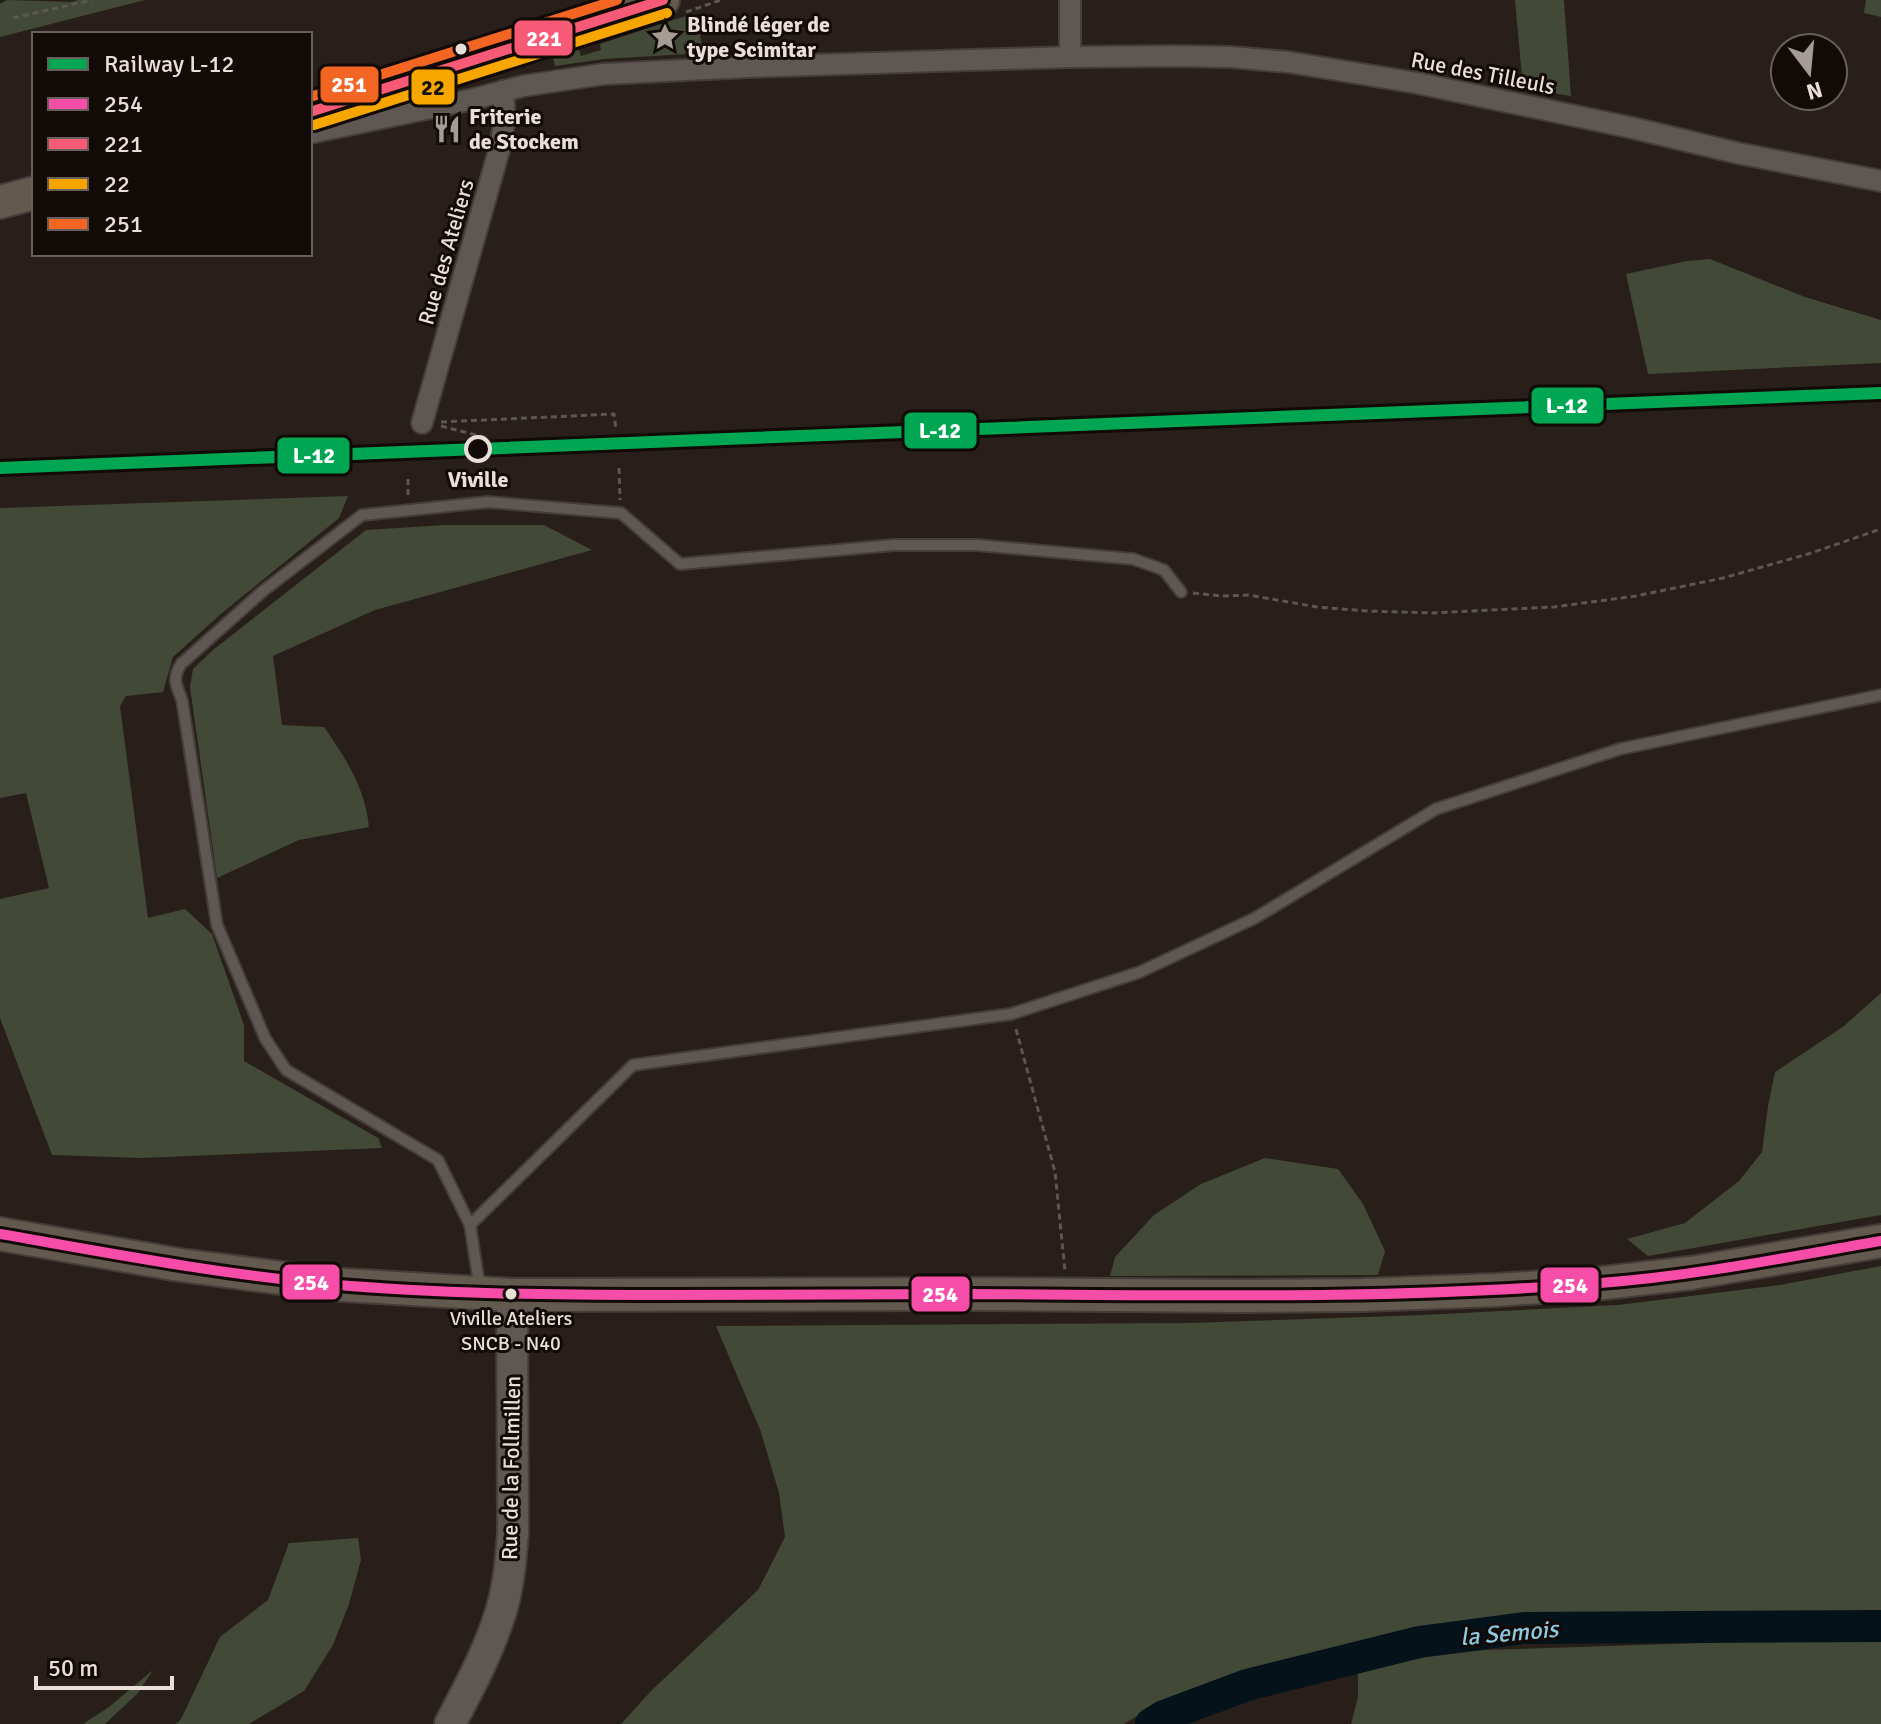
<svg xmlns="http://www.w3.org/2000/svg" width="1881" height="1724" viewBox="0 0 1881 1724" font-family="Signika,sans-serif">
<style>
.green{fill:#424937}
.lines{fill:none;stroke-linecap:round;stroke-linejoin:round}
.river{stroke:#04131a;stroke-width:32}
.lane-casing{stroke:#443d38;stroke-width:14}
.street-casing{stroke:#443d38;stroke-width:24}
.secondary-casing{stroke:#443d38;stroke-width:34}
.primary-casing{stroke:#443d38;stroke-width:36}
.path{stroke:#5d5651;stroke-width:3;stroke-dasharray:6 4;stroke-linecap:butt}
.lane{stroke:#5f5753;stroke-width:10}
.street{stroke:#5f5753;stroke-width:20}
.secondary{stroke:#5f5753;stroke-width:30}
.primary{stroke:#625a4f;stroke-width:32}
.bus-1-casing{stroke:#110a06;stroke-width:16}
.bus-2-casing{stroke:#110a06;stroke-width:16}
.bus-3-casing{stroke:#110a06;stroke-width:16}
.bus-4-casing{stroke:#110a06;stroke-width:16}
.bus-1{stroke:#f54da8;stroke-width:10}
.bus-2{stroke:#f75a77;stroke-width:10}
.bus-3{stroke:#f7a600;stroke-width:10}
.bus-4{stroke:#f26522;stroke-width:10}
.rail-1-casing{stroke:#110a06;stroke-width:18}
.rail-1{stroke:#00a651;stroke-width:12}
.bus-dot{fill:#eadfd8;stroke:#110a06;stroke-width:3}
.stop-dot{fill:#110a06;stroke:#eadfd8;stroke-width:4}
.labels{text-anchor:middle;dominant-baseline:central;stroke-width:6;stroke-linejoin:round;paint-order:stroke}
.bus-label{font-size:20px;fill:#eadfd8;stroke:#110a06}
.poi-label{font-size:22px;font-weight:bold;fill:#eadfd8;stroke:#110a06;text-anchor:start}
.street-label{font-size:22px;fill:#eadfd8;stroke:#110a06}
.stop-label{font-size:22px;font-weight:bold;fill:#eadfd8;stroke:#110a06}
.water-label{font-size:24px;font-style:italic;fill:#8bc8e1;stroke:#110a06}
.line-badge{stroke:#110a06;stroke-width:3}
.badge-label{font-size:22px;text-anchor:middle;font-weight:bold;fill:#fff}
.pale-badge-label{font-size:22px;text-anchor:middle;font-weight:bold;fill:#111}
</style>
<rect width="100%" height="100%" fill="#281f1a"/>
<!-- green -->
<g class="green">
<polygon points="7,0 71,2 78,0 145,0 0,37 0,4"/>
<polygon points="1515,0 1564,0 1571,96 1523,88"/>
<polygon points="1866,0 1881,0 1881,17 1864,13"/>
<polygon points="695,13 704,53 604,59 555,66 553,58 579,50 581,56 601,50 600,44"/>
<polygon points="1710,259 1805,297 1881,320 1881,363 1648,374 1626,274 1687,261"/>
<polygon points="348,496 339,518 222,613 173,657 163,692 126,696 120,706 148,918 185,909 212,934 244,1025 244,1061 378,1138 382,1148 141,1158 52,1155 0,1018 0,899 49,888 26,793 0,798 0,508"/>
<path d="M446 525H544L592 550 375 610 273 656 282 725 324 727C346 759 365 787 369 827L299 840 217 878 190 687 193 669 213 650 366 530Z"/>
<polygon points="1881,993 1881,1215 1648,1256 1627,1239 1685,1223 1739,1181 1762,1152 1768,1106 1775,1072 1844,1026"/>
<polygon points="1265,1158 1338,1169 1363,1204 1385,1251 1378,1275 1110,1276 1115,1257 1154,1215 1201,1184"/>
<polygon points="1881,1266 1881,1615 1523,1615 1416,1627 1245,1674 1157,1704 1124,1724 621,1724 652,1690 758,1590 785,1537 779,1493 761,1432 716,1326 1189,1323 1423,1315 1618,1305 1780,1285"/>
<polygon points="358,1538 361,1560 349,1604 333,1645 304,1691 249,1724 176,1724 181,1719 220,1637 268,1600 289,1543"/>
<polygon points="1827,1639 1881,1639 1881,1724 1351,1724 1358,1697 1358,1670 1426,1657 1484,1650"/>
<polygon points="153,1670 138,1693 105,1724 83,1724 109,1707"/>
</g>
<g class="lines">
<!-- river -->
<polyline class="river" points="1151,1724 1164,1716 1247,1685 1419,1642 1524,1628 1881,1626"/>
<defs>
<g id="lane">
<polyline points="470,1225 633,1065 1011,1014 1140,972 1255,918 1436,809 1620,749 1881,695"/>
<path d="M480 1289 470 1225 438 1160 286 1070 265 1038 217 925 182 700C176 685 172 679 181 664L263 591 362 515 488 502 621 513 680 564 894 545H976L1133 559 1164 570 1181 592"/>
</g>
<g id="street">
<polyline points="1070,0 1070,57"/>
<polyline points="310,133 474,99 523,86 604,74 748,67 1070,57 1175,56 1231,57 1288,62 1417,83 1633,128 1737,153 1881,181"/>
<polyline points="422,423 500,147 505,118 503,91"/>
</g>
<path id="secondary" d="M450 1724C470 1686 490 1649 502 1608 509 1583 511 1558 513 1532L512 1295"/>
<g id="primary">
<polyline points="310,112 663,0"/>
<polyline points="0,202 34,193"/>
<polyline points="0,1234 180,1265 328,1284 512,1295 972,1294 1241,1296 1362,1295 1496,1290 1603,1283 1691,1273 1881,1241"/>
</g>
</defs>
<!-- lane casing -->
<use href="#lane" class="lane-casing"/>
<!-- street casing -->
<use href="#street" class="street-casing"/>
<!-- secondary casing -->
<use href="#secondary" class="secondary-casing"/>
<!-- primary casing -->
<use href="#primary" class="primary-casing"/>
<!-- path -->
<g class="path">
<polyline points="686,12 721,0"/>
<polyline points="13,18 92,0"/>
<polyline points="441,422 614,414 616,430"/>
<polyline points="441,426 488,438"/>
<polyline points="619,468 620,500"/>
<polyline points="408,495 408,476"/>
<polyline points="1193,593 1222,596 1249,595 1317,607 1367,611 1432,613 1554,607 1636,596 1723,578 1808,554 1881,529"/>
<polyline points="1016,1029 1055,1172 1065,1271"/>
</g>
<!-- lane -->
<use href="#lane" class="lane"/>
<!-- street -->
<use href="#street" class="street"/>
<!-- secondary -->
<use href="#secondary" class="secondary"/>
<!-- primary -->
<use href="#primary" class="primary"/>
<defs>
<path id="bus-1" d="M0 1234C109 1253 218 1274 328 1284 439 1294 549 1295 660 1295 765 1294 869 1294 973 1294 1182 1295 1391 1300 1600 1283 1694 1276 1788 1257 1881 1241"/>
<polyline id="bus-2" points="310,112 663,0"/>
<polyline id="bus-3" points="314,125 667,13"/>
<polyline id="bus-4" points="310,97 617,0"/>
</defs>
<!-- bus-1 casing -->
<use href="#bus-1" class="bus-1-casing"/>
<!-- bus-2 casing -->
<use href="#bus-2" class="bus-2-casing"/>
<!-- bus-3 casing -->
<use href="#bus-3" class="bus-3-casing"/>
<!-- bus-4 casing -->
<use href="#bus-4" class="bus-4-casing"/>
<!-- bus-1 -->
<use href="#bus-1" class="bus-1"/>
<!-- bus-2 -->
<use href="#bus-2" class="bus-2"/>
<!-- bus-3 -->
<use href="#bus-3" class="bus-3"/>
<!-- bus-4 -->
<use href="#bus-4" class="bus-4"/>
<defs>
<polyline id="rail-1" points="0,468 1881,393"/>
</defs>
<!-- rail-1 casing -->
<use href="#rail-1" class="rail-1-casing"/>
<!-- rail-1 -->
<use href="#rail-1" class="rail-1"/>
</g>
<!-- icons -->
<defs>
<symbol id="sight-bare" viewBox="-9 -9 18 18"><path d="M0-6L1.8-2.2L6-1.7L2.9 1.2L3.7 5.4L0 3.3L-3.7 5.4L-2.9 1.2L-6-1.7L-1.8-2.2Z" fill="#a69c96" stroke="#110a06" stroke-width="2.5" paint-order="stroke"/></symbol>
<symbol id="restaurant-bare" viewBox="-9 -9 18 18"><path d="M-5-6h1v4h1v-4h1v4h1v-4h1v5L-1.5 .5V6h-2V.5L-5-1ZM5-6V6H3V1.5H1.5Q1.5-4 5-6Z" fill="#a69c96" stroke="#110a06" stroke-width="2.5" paint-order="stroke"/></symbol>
</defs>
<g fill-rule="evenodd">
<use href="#sight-bare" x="645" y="17" width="40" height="40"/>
<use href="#restaurant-bare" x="427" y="109" width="40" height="40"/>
</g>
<!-- markers -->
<g class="bus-dot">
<circle cx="461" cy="49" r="7"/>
<circle cx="511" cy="1294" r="7"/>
</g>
<circle class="stop-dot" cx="478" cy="449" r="12"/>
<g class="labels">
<!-- bus labels -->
<g class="bus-label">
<text x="511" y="1318">Viville Ateliers<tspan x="511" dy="25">SNCB - N40</tspan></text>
</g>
<!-- poi labels -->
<g class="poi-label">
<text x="687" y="24">Blindé léger de<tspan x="687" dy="25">type Scimitar</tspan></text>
<text x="469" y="116">Friterie<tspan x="469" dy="25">de Stockem</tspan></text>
</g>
<!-- street labels -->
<g class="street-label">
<text transform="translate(1483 73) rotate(11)">Rue des Tilleuls</text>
<text transform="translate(446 252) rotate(-74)">Rue des Ateliers</text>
<text transform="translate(511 1468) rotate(-89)">Rue de la Follmillen</text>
</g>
<!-- stop labels -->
<g class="stop-label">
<text x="478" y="479">Viville</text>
</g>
<!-- water labels -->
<g class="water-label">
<text transform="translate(1509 1633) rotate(-5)">la Semois</text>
</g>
</g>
<g class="line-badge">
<rect x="513" y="19" width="61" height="38" rx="8" fill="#f75a77"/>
<rect x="319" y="65" width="61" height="39" rx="8" fill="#f26522"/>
<rect x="410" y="68" width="46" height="38" rx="8" fill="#f7a600"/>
<rect x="1530" y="386" width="75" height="39" rx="8" fill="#00a651"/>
<rect x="903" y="411" width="75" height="39" rx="8" fill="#00a651"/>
<rect x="276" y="436" width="75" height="39" rx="8" fill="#00a651"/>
<rect x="281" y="1263" width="60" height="38" rx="8" fill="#f54da8"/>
<rect x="1539" y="1266" width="61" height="38" rx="8" fill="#f54da8"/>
<rect x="910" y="1275" width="61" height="38" rx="8" fill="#f54da8"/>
</g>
<g class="badge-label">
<text x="544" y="46">221</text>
<text x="349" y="92">251</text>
<text x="1567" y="413">L-12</text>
<text x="940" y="438">L-12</text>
<text x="314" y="463">L-12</text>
<text x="311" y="1290">254</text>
<text x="1570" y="1293">254</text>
<text x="940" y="1302">254</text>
</g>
<g class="pale-badge-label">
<text x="433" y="95">22</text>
</g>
<!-- legend -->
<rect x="32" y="32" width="280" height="224" fill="#110a06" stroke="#685f5a" stroke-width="2"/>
<rect x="48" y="58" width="40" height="12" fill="#00a651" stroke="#685f5a" stroke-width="2"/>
<text x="104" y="72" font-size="24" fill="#eadfd8">Railway L-12</text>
<rect x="48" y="98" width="40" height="12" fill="#f54da8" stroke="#685f5a" stroke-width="2"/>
<text x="104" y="112" font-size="24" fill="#eadfd8">254</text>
<rect x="48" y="138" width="40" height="12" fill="#f75a77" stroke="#685f5a" stroke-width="2"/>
<text x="104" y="152" font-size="24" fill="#eadfd8">221</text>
<rect x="48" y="178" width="40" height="12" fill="#f7a600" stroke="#685f5a" stroke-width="2"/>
<text x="104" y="192" font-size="24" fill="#eadfd8">22</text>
<rect x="48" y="218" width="40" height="12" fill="#f26522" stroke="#685f5a" stroke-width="2"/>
<text x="104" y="232" font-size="24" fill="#eadfd8">251</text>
<!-- north arrow -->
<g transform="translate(1809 72) rotate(164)"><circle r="38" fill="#110a06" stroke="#685f5a" stroke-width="2"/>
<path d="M0-6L14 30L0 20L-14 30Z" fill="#a69c96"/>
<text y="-12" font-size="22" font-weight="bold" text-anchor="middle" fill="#eadfd8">N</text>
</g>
<!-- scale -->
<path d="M36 1676v12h136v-12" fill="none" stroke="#eadfd8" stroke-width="4"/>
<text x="48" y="1676" font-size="24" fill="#eadfd8" stroke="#110a06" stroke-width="6" paint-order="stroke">50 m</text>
</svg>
